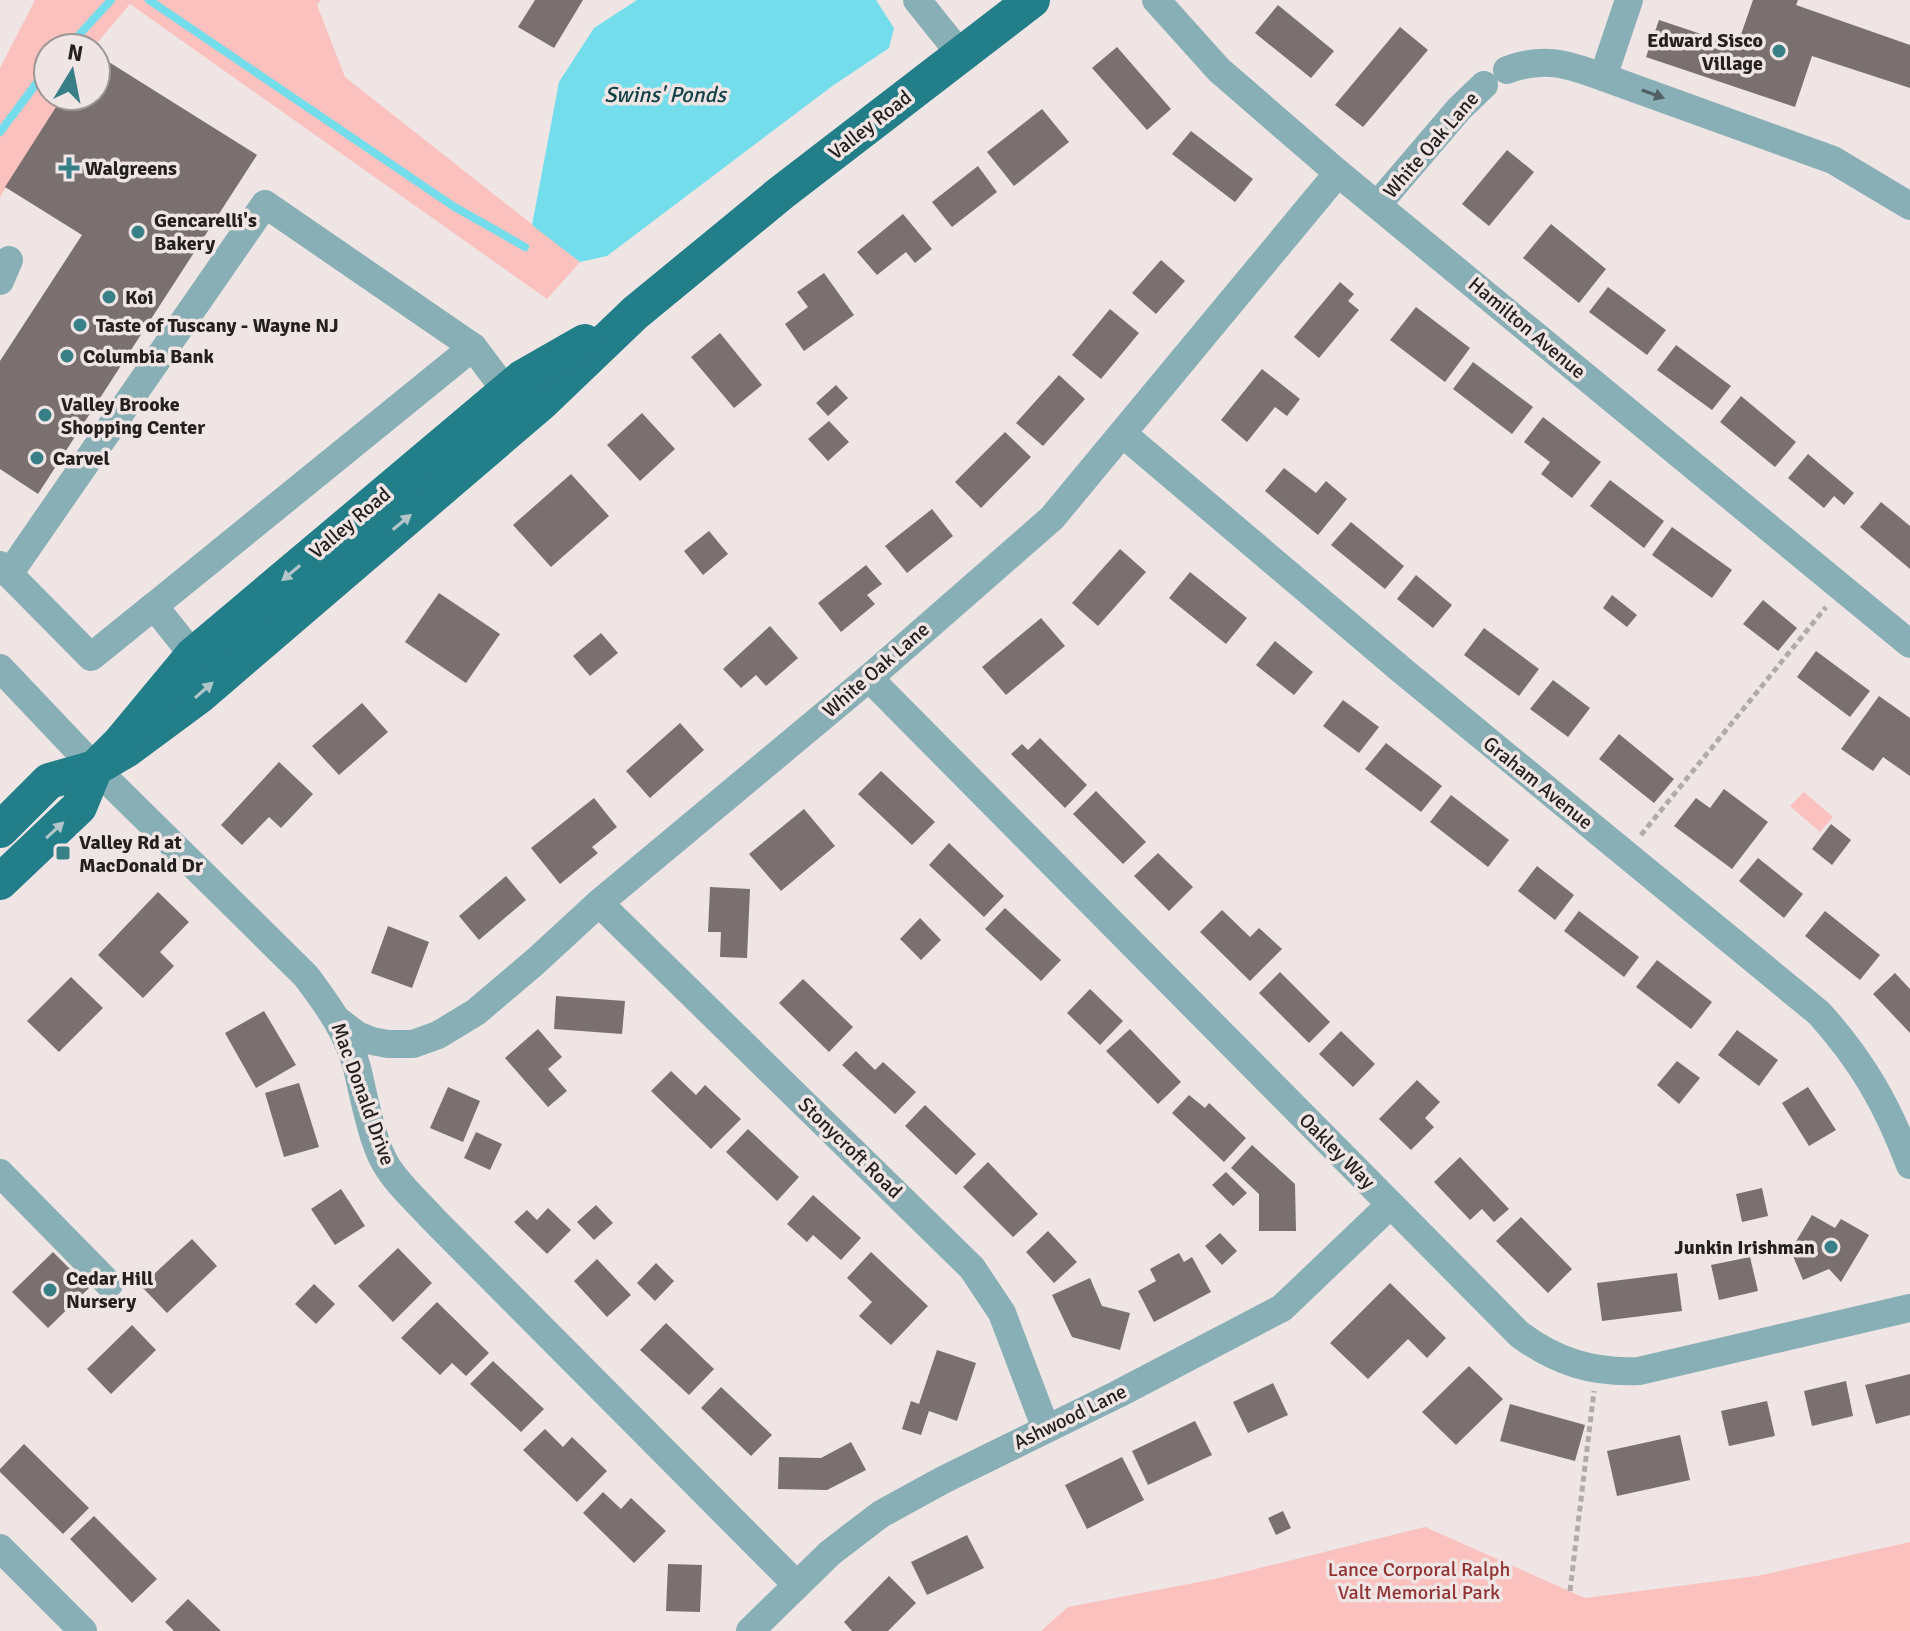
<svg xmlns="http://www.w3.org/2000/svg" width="1910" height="1631" viewBox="0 0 1910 1631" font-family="Signika,sans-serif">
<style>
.green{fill:#fac1be}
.water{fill:#74ddeb}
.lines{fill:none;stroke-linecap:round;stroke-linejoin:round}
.stream{stroke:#74ddeb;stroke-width:8}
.building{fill:#79706f}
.path{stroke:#b2aaa9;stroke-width:5;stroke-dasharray:6 4;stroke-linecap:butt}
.minor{stroke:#87afb5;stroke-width:28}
.major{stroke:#227e89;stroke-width:36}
.oneway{fill:#516063}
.oneway2{fill:#b2c6c9}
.poi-dot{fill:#387f88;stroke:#efe5e4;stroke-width:3}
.labels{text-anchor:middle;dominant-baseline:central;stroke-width:7;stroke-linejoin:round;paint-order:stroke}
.poi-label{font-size:20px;font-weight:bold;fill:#242020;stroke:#efe5e4;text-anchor:start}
.street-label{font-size:20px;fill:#242020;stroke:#efe5e4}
.park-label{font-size:20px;fill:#913233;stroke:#efe5e4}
.water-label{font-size:22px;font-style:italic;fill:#114248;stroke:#efe5e4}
</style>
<rect width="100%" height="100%" fill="#efe5e4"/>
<!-- green -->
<g class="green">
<polygon points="35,0 321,0 317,5 345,77 580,262 547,299 130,4 93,48 48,48 48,96 63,96 0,197 0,68"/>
<polygon points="1804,792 1833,817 1820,832 1790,806"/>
<polygon points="1425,1527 1585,1598 1757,1576 1910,1542 1910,1631 1041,1631 1068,1607 1215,1579"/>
</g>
<!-- water -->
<polygon class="water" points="637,0 876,0 894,28 889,48 831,87 607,256 580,262 532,225 559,82 594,28"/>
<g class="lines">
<!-- stream -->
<g class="stream">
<polyline points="149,0 453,206 525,247"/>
<polyline points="67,48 111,0"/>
<polyline points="0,132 48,68"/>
</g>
</g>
<!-- building -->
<g class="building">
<polygon points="535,0 583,0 554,48 518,27"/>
<polygon points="1753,0 1798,0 1796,5 1910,45 1910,88 1812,56 1795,107 1646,57 1659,20 1737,46"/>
<polygon points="1278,5 1334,51 1311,78 1255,33"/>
<polygon points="1400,27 1428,50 1363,127 1335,105"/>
<polygon points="1117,47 1171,109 1147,130 1092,68"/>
<polygon points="96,54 257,155 38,494 0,469 0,361 82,235 5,187 63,96 96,96"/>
<polygon points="1042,109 1069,142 1014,186 987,152"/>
<polygon points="1191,131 1253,179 1235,202 1172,154"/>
<polygon points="1507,150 1534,172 1489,226 1462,204"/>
<polygon points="978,166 997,192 952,227 932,202"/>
<polygon points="903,214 932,249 915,263 906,252 877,275 857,252"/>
<polygon points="1551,224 1606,269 1579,303 1523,258"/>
<polygon points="1161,260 1185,281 1156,314 1132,293"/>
<polygon points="824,273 854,315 804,351 785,324 808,307 797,292"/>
<polygon points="1340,282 1354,294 1348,301 1359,310 1319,358 1294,337"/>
<polygon points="1608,287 1666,330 1647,355 1589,312"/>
<polygon points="1416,307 1470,348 1445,382 1390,340"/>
<polygon points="1110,309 1139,333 1101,379 1072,355"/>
<polygon points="720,333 762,385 734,408 691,357"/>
<polygon points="1676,345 1731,386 1712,410 1657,370"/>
<polygon points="1473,362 1533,407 1512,434 1453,389"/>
<polygon points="1262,369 1300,399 1287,416 1275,407 1247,442 1221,420"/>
<polygon points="1059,375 1085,399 1043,446 1016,423"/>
<polygon points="836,385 848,398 828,416 816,403"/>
<polygon points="1741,396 1796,442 1775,467 1720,422"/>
<polygon points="642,413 675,449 640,481 607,445"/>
<polygon points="1543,417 1601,462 1572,498 1541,474 1550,462 1524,442"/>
<polygon points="829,421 849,442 828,461 808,439"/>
<polygon points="1005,432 1031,457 981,508 955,482"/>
<polygon points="1808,454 1854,493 1844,505 1834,496 1824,508 1788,478"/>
<polygon points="1284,468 1316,493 1326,481 1347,499 1318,535 1265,491"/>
<polygon points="571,474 609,516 551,567 513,525"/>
<polygon points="1610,480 1664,521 1644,548 1590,506"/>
<polygon points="1881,502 1910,526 1910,569 1860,527"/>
<polygon points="932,509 953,536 907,573 885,546"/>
<polygon points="1351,522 1404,566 1385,589 1331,545"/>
<polygon points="1672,527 1732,570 1712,598 1652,555"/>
<polygon points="709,531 728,554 703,575 684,551"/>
<polygon points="1120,549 1146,572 1098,626 1072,603"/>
<polygon points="866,565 882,584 867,595 875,604 841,632 818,603"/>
<polygon points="1190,572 1247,618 1226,644 1169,598"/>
<polygon points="1416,575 1452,605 1433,628 1397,599"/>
<polygon points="439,593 500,634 466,683 405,642"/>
<polygon points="1612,595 1637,615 1627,627 1603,608"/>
<polygon points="1763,600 1797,628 1778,651 1743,624"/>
<polygon points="1041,618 1065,646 1006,695 982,667"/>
<polygon points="770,626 798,658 766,686 756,675 741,688 723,669"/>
<polygon points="1484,628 1539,669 1519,696 1464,655"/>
<polygon points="601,633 618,653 590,676 573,656"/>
<polygon points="1275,641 1313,672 1294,695 1256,665"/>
<polygon points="1816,651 1870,691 1850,717 1797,677"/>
<polygon points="1553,680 1590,708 1568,737 1530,709"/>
<polygon points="1879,696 1910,718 1910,776 1883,757 1873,771 1841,749"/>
<polygon points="1343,700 1379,727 1359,753 1323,726"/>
<polygon points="362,703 388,732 339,775 312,746"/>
<polygon points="680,723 704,750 650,798 626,771"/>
<polygon points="1619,734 1674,779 1654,803 1599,759"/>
<polygon points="1040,738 1087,785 1065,808 1011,754 1022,744 1028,750"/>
<polygon points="1386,743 1442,786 1421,812 1365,769"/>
<polygon points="279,762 313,794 281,828 269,817 242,845 221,825"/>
<polygon points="881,771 935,822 912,845 858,794"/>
<polygon points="1724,789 1768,822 1732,869 1674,826 1696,798 1710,808"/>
<polygon points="1096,791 1146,842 1123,864 1073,814"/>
<polygon points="1451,795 1509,840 1488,867 1430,822"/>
<polygon points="594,798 617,827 592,847 598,853 560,884 531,848"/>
<polygon points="804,809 835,846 781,891 749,854"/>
<polygon points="1831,824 1851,840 1832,865 1812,849"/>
<polygon points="949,843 1004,896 984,917 929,865"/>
<polygon points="1158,853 1193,887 1169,911 1134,876"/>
<polygon points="1758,858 1803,894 1784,918 1739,881"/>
<polygon points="1537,866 1574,895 1555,920 1518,891"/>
<polygon points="506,876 526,900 479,940 459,916"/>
<polygon points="710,887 750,889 747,958 720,957 721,932 708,932"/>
<polygon points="158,892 189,922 160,952 174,966 143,998 98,955"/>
<polygon points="1005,908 1061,960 1041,981 985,929"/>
<polygon points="1222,910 1250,937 1259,928 1282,949 1250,981 1200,932"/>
<polygon points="1579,911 1639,957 1624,977 1564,931"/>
<polygon points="1825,911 1880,955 1860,980 1805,936"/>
<polygon points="920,918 941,940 921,960 900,939"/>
<polygon points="388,926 429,942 412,988 371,973"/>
<polygon points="1657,960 1712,1002 1691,1029 1636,987"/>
<polygon points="1280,972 1330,1022 1309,1043 1259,993"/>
<polygon points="1895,973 1910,989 1910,1033 1873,994"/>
<polygon points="71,977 103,1008 59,1052 27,1021"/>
<polygon points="803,979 853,1027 829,1052 779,1003"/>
<polygon points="1090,989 1123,1021 1100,1045 1067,1013"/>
<polygon points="556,996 625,1001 622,1034 554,1029"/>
<polygon points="264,1011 296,1065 256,1088 225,1033"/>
<polygon points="538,1029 562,1057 548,1069 567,1091 548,1107 505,1058"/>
<polygon points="1130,1029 1181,1082 1158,1104 1106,1051"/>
<polygon points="1737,1030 1778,1060 1759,1086 1718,1055"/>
<polygon points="1341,1031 1375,1064 1353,1087 1319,1054"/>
<polygon points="856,1051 875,1070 883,1062 916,1092 895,1114 842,1065"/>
<polygon points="1677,1061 1700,1078 1679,1104 1657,1085"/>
<polygon points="671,1071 696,1095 705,1085 741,1119 711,1149 651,1091"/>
<polygon points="1417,1080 1440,1102 1425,1118 1434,1127 1411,1150 1379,1119"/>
<polygon points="299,1083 319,1147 284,1157 265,1093"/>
<polygon points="448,1087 480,1101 463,1142 430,1128"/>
<polygon points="1808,1087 1836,1130 1809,1146 1782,1103"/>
<polygon points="1189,1095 1205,1108 1209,1103 1246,1138 1224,1162 1172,1113"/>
<polygon points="925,1105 976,1154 956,1175 905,1126"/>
<polygon points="748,1129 799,1177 777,1201 726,1152"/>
<polygon points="476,1132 502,1144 490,1170 464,1158"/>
<polygon points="1252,1145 1295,1184 1296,1231 1259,1231 1259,1194 1231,1168"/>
<polygon points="1460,1157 1509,1209 1494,1222 1482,1209 1470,1220 1434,1182"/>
<polygon points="988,1162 1038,1214 1013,1237 963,1187"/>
<polygon points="1226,1172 1247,1193 1233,1206 1212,1185"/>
<polygon points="1762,1188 1768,1216 1742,1222 1736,1194"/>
<polygon points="341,1189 365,1226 335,1245 311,1209"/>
<polygon points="813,1195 861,1238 841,1260 813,1235 807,1242 787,1224"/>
<polygon points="596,1205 613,1223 594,1240 577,1222"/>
<polygon points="548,1208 571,1230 547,1254 514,1222 527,1210 537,1220"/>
<polygon points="1812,1215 1835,1228 1841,1219 1869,1235 1841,1282 1829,1269 1803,1280 1793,1256 1807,1250 1795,1243"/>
<polygon points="1521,1217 1572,1269 1548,1293 1496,1241"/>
<polygon points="1048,1231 1077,1262 1054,1283 1026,1252"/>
<polygon points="1220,1233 1237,1251 1222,1265 1205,1246"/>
<polygon points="192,1239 217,1266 167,1313 141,1286"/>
<polygon points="398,1248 432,1283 393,1322 358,1286"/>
<polygon points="53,1252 89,1288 48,1328 12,1292"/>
<polygon points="871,1252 928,1306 891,1345 859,1316 872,1302 847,1278"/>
<polygon points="1179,1253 1184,1262 1192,1257 1211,1292 1154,1322 1138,1291 1156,1281 1150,1269"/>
<polygon points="1750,1257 1758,1291 1719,1300 1711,1265"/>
<polygon points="597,1259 631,1295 607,1317 574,1281"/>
<polygon points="656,1263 674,1281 655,1301 637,1283"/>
<polygon points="1677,1273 1682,1311 1602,1321 1597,1283"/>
<polygon points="1090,1278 1102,1306 1130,1313 1120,1350 1072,1337 1052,1295"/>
<polygon points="1390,1283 1446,1338 1427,1358 1408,1339 1368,1379 1330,1343"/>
<polygon points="314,1284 335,1304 316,1324 295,1304"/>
<polygon points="437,1302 489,1353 466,1376 452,1363 440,1375 401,1338"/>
<polygon points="666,1323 714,1369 689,1395 640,1350"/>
<polygon points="132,1325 156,1350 111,1394 87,1369"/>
<polygon points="937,1350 976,1363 957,1421 929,1411 921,1435 902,1429 911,1401 919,1404"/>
<polygon points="493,1361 544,1409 521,1432 470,1384"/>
<polygon points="1469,1366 1503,1399 1456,1445 1422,1412"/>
<polygon points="1910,1374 1910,1415 1876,1424 1865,1385"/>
<polygon points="1846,1381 1853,1416 1812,1426 1804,1391"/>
<polygon points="1273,1383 1288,1415 1248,1433 1233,1402"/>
<polygon points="721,1387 772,1435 751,1456 701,1408"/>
<polygon points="1767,1401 1775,1436 1729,1446 1721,1411"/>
<polygon points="1510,1404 1585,1425 1575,1461 1500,1441"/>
<polygon points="1195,1421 1212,1455 1148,1485 1132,1451"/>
<polygon points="545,1429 563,1447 572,1437 607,1471 577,1502 523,1450"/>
<polygon points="1680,1435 1690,1480 1617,1496 1607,1451"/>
<polygon points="851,1442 866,1470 827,1490 778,1489 779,1457 821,1458"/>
<polygon points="24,1444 89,1508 63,1534 0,1472 0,1469"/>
<polygon points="1122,1457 1144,1500 1087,1529 1065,1485"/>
<polygon points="603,1492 621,1509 631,1498 666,1531 634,1563 583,1513"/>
<polygon points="1283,1511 1291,1528 1276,1535 1268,1518"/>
<polygon points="94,1516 157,1579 132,1603 70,1539"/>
<polygon points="967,1535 984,1568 927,1595 911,1562"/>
<polygon points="668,1564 702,1565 700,1612 666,1611"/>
<polygon points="889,1576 916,1603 888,1631 852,1631 844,1622"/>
<polygon points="188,1599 221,1631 174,1631 165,1622"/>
</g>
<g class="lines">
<!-- path -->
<g class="path">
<polyline points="1641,835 1826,607"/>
<polyline points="1570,1591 1594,1391"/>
</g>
<!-- minor -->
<g class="minor">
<polyline points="917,0 961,55"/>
<polyline points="1156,0 1219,70 1338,173 1910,644"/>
<polyline points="1629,0 1603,77 1833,160 1910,206"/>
<path d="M1507 70C1544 56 1567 64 1603 77"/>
<polyline points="1378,204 1459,109 1484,85"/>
<polyline points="0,281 9,260"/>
<path d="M1123 434 1404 672 1819 1013C1862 1061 1887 1104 1910 1165"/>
<polyline points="0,565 9,574 265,204 473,347 506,391"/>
<polyline points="9,574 91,657 154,606 193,655"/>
<polyline points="154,606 473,347"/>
<path d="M0 668 95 768 306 976C327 1004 348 1033 357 1068 364 1096 371 1138 385 1163 397 1184 418 1202 434 1220L797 1585"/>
<path d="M869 678 1519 1334C1556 1362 1593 1373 1639 1371L1910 1308"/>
<polyline points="599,903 972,1268 1002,1313 1046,1429"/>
<polyline points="336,1019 357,1035 372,1041 388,1044 413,1044 438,1035 476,1012 536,961 599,903 869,678 1052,518 1338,173"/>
<polyline points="0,1173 109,1284"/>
<polyline points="0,1548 83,1631"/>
<polyline points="750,1631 830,1553 881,1514 943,1480 1118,1394 1282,1308 1390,1205"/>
</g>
<!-- major -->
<g class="major">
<polyline points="0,830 49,781 95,768 126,750 199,696 542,402 635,313 781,193 1032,0"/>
<polyline points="0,882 79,807 95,768 120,743 193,655 522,378 585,342"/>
</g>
</g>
<!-- one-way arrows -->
<defs><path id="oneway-solid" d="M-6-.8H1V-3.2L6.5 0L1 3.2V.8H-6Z" transform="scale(2)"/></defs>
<use class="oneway" href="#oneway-solid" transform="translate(1653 94) rotate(20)"/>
<g class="oneway2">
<use href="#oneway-solid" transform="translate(402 522) rotate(-40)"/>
<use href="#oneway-solid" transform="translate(291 573) rotate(140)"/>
<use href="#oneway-solid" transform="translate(204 690) rotate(-41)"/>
<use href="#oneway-solid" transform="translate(55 830) rotate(-43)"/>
</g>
<!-- markers -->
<g class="poi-dot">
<circle cx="1779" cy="51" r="8"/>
<path d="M65 156h8v8h8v8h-8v8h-8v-8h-8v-8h8z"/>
<circle cx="138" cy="232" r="8"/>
<circle cx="109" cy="297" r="8"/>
<circle cx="80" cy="325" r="8"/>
<circle cx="67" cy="356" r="8"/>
<circle cx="45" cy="415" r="8"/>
<circle cx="37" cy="458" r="8"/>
<rect x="55" y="845" width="16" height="16" rx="4"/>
<circle cx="1831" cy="1247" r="8"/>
<circle cx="50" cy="1290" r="8"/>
</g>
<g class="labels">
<!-- poi labels -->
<g class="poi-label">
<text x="1763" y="40" text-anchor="end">Edward Sisco<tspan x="1763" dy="23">Village</tspan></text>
<text x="85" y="168">Walgreens</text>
<text x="154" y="220">Gencarelli's<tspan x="154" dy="23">Bakery</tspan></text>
<text x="125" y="297">Koi</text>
<text x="96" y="325">Taste of Tuscany - Wayne NJ</text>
<text x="83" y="356">Columbia Bank</text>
<text x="61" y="404">Valley Brooke<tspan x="61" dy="23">Shopping Center</tspan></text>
<text x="53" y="458">Carvel</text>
<text x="79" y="842">Valley Rd at<tspan x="79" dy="23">MacDonald Dr</tspan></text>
<text x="1815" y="1247" text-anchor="end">Junkin Irishman</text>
<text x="66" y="1278">Cedar Hill<tspan x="66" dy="23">Nursery</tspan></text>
</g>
<!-- street labels -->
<g class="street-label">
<text transform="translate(870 125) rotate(-38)">Valley Road</text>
<text transform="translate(1431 145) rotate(-49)">White Oak Lane</text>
<text transform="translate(1527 328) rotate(40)">Hamilton Avenue</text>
<text transform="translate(350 523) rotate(-40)">Valley Road</text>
<text transform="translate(876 670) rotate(-41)">White Oak Lane</text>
<text transform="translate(1538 783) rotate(39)">Graham Avenue</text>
<text transform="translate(363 1094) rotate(70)">Mac Donald Drive</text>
<text transform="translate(850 1148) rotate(44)">Stonycroft Road</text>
<text transform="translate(1337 1151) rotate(45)">Oakley Way</text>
<text transform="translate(1070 1417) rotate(-26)">Ashwood Lane</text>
</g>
<!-- park labels -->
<g class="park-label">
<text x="1419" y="1569">Lance Corporal Ralph<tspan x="1419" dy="23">Valt Memorial Park</tspan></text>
</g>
<!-- water labels -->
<g class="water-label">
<text x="665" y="94">Swins' Ponds</text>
</g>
</g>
<!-- north arrow -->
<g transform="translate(72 72) rotate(10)"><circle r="38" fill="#efe5e4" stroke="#9e9696" stroke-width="2"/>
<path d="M0-6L14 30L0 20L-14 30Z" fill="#387f88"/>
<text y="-12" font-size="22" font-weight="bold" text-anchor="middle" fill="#242020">N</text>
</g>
</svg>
